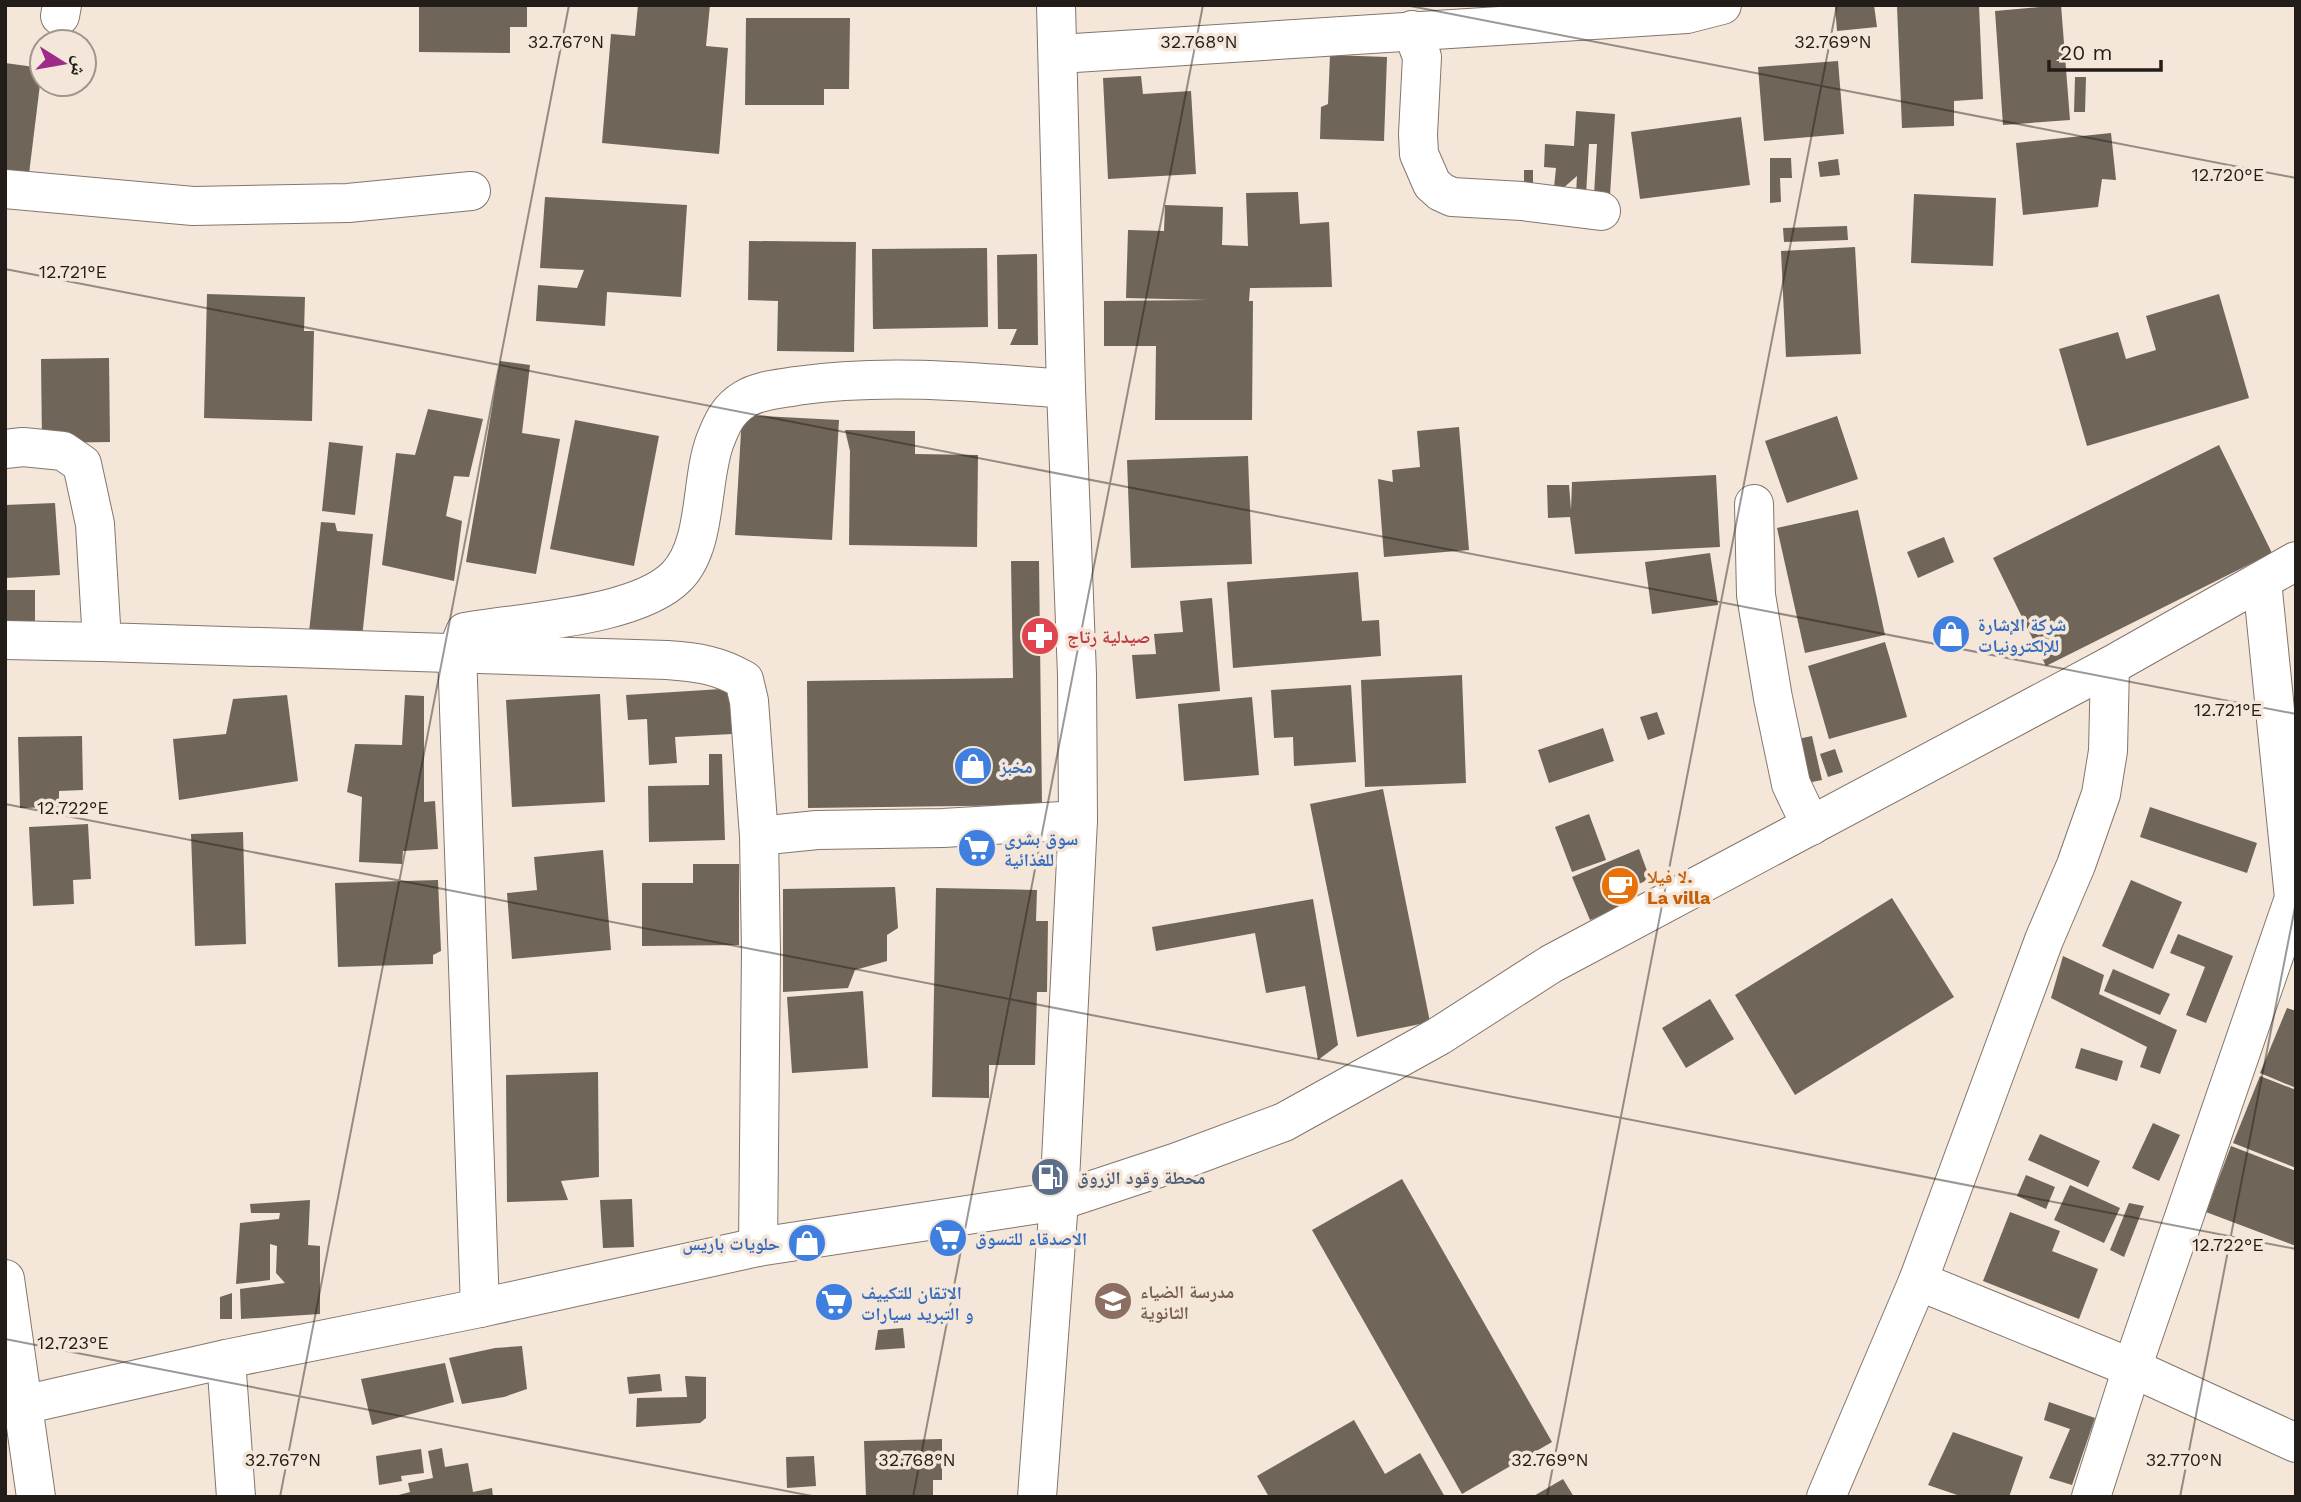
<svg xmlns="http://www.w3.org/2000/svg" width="2301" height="1502" viewBox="0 0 2301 1502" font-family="'Work Sans','Noto Naskh Arabic',sans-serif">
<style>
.building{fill:#706559}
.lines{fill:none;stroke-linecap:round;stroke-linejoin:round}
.minor-casing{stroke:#83766b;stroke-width:40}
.minor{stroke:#fff;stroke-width:38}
.ticks{fill:none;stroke:#221d18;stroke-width:2;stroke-opacity:0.45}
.labels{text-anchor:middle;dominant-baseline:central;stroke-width:7;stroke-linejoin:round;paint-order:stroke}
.shop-label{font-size:18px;font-weight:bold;fill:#366cbe;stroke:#f4e6d9;text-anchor:start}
.health-label{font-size:18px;font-weight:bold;fill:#be3a42;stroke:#f4e6d9;text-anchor:start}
.food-label{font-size:18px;font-weight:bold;fill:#c56008;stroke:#f4e6d9;text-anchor:start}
.service-label{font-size:18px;font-weight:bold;fill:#4e5e75;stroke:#f4e6d9;text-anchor:start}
.education-label{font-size:18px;font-weight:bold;fill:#785e54;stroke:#f4e6d9;text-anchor:start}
.ticks-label{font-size:18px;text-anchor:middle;fill:#221d18;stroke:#f4e6d9;stroke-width:7;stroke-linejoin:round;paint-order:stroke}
</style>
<rect width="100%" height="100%" fill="#f4e6d9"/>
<!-- building -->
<g class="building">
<polygon points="419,5 527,5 527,27 510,27 510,53 419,52"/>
<polygon points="638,5 710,5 706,46 728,48 719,154 602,143 611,34 635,36"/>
<polygon points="1835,5 1874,5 1877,27 1837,31"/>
<polygon points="1979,5 1983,99 1954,101 1954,126 1902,128 1897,6"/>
<polygon points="2061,5 2070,120 2003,125 1995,11"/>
<polygon points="746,18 850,18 849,89 824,89 824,105 745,105"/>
<polygon points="1330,55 1387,57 1384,141 1320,139 1321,107 1328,104"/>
<polygon points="1838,61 1844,134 1764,141 1758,67"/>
<polygon points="5,63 42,68 28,182 5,179"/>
<polygon points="1141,76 1143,94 1191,91 1196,174 1108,179 1103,78"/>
<polygon points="2075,77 2086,77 2085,112 2074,112"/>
<polygon points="1576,111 1615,114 1610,195 1594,195 1597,144 1589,144 1586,195 1576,194 1577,176 1553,197 1556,168 1544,167 1545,144 1574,146"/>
<polygon points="1741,117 1750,185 1640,199 1631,132"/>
<polygon points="2111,133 2116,180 2102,179 2098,207 2023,215 2016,143"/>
<polygon points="1770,158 1791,158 1792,178 1780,178 1781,202 1770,203"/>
<polygon points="1838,159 1840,175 1820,177 1818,162"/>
<polygon points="1524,170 1533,170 1533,194 1524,193"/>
<polygon points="1298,192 1300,224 1329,222 1332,287 1250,288 1249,301 1253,301 1252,420 1155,420 1156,346 1104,346 1104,301 1208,300 1126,298 1128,230 1164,231 1165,205 1223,207 1222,245 1248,246 1246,193"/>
<polygon points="1914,194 1996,198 1993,266 1911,263"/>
<polygon points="545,197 687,205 681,297 607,292 605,326 536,321 538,285 577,288 584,270 540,268"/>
<polygon points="1847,226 1848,240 1784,242 1783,228"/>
<polygon points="749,241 856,242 854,352 777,351 778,301 748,300"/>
<polygon points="1855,247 1861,354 1786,357 1781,251"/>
<polygon points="987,248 988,327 873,329 872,249"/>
<polygon points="1037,254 1038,345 1010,345 1017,329 998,329 997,255"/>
<polygon points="207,294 305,297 304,331 314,331 312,421 204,418"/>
<polygon points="2219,294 2249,398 2087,446 2059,349 2118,332 2126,359 2156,350 2146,316"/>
<polygon points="109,358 110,442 42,443 41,359"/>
<polygon points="500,361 530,365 522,433 560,439 536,574 466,562"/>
<polygon points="428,409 483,419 469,477 454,476 446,516 462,521 454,581 382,565 396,453 415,455"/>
<polygon points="742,415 839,420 832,540 735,535"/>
<polygon points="1837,416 1858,479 1787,503 1765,441"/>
<polygon points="575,420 659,436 634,566 550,549"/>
<polygon points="1459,427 1469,550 1384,557 1378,479 1393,482 1392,470 1420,467 1417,431"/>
<polygon points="845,430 915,431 915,454 978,455 977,547 849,545 850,451"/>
<polygon points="329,442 363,446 355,515 322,511"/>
<polygon points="2219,445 2272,553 2046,666 1993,558"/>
<polygon points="1248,456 1252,564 1131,568 1127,460"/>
<polygon points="1716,475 1720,547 1575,554 1570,517 1548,518 1547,485 1569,485 1571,510 1572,482"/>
<polygon points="55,503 60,575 5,578 5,505"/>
<polygon points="1858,510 1885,635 1805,653 1777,528"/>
<polygon points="321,522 335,523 337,531 373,534 362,638 309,632"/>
<polygon points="1944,537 1954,562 1918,578 1907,552"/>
<polygon points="1710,553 1718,605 1652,614 1645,562"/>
<polygon points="1011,561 1039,561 1042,805 808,808 807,681 1013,678"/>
<polygon points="1358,572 1362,621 1379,620 1381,656 1233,668 1227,582"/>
<rect x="5" y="590" width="30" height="42"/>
<polygon points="1212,598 1220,691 1136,699 1132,655 1156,654 1154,634 1183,632 1180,601"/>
<polygon points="1885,642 1907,717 1829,739 1808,666"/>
<polygon points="1462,675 1466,783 1365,787 1361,680"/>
<polygon points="1351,685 1356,762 1294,766 1293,737 1274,738 1271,690"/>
<polygon points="737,688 730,697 732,734 675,737 677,763 649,765 647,719 628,720 626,695"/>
<polygon points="600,694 605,802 512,807 506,700"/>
<polygon points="287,695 298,781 179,800 173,739 226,734 233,699"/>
<polygon points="405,695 424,696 424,802 435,801 438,849 403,851 402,864 359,862 362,797 347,792 355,744 402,745"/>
<polygon points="1252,697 1259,775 1184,781 1178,704"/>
<polygon points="1657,712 1665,734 1648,740 1640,717"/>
<polygon points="1603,728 1614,761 1549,783 1538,750"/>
<polygon points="82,736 83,790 59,791 59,807 20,808 18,737"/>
<polygon points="1812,736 1822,780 1802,784 1793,740"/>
<polygon points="1835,749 1843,772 1828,777 1820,754"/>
<polygon points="709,754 722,754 725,840 649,842 648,786 709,785"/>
<polygon points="1383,789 1430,1022 1357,1037 1310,804"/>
<polygon points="2150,807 2257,843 2247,873 2140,837"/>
<polygon points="1589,814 1606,860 1572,872 1555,827"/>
<polygon points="88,824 91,879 73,880 74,904 33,906 29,827"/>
<polygon points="243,832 246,944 195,946 191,834"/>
<polygon points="1639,849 1650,879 1634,886 1639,900 1590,920 1572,877"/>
<polygon points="603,850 611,950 512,959 507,893 537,890 534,857"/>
<polygon points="693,864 739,864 739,945 642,946 642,883 693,883"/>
<polygon points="438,880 441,951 433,955 433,964 338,967 335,883"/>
<polygon points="2131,880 2182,902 2153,969 2102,946"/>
<polygon points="895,887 898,928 887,935 887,961 855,970 848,988 783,992 783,889"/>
<polygon points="936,888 1037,890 1036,921 1048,921 1047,992 1037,992 1035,1065 989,1065 989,1098 932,1097"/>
<polygon points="1892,898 1954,997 1795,1095 1735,995"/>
<polygon points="1313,899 1338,1045 1318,1060 1305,986 1266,993 1255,933 1156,951 1152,927"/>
<polygon points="2178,934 2233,956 2206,1023 2186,1015 2205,967 2170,953"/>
<polygon points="2063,956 2104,975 2099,994 2177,1030 2160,1074 2140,1067 2147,1047 2051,998"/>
<polygon points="2113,969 2170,994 2160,1015 2104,991"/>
<polygon points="863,991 868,1068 792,1073 787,997"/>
<polygon points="1710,999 1734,1039 1686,1068 1662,1028"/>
<polygon points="2287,1008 2296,1011 2296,1088 2260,1073"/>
<polygon points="2081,1048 2123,1061 2117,1081 2075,1068"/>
<polygon points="598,1072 599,1177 561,1181 568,1200 507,1202 506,1075"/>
<polygon points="2260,1076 2296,1090 2296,1168 2233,1143"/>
<polygon points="2153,1123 2180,1135 2159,1181 2132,1168"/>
<polygon points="2040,1134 2100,1161 2088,1187 2028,1160"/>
<polygon points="2231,1146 2296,1171 2296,1246 2206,1212"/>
<polygon points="2026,1175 2055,1187 2046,1209 2017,1196"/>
<polygon points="1402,1179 1552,1442 1462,1494 1312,1230"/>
<polygon points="2070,1185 2120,1208 2104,1243 2054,1220"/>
<polygon points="632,1199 634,1247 603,1248 600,1200"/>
<polygon points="310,1200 308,1245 320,1246 320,1314 241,1319 240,1289 285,1283 276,1273 277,1246 270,1244 270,1280 236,1284 240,1223 279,1219 280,1213 251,1213 250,1204"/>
<polygon points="2129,1203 2144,1206 2124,1257 2110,1250"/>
<polygon points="2010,1212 2060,1231 2052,1251 2098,1269 2079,1319 1983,1281"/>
<polygon points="232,1293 232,1319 220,1319 220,1297"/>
<polygon points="903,1328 905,1348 875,1350 878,1330"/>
<polygon points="522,1346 527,1389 504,1397 462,1404 449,1358 495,1348"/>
<polygon points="445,1363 454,1402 372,1425 361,1379"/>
<polygon points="660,1374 662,1391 629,1394 627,1377"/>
<polygon points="685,1376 706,1377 706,1418 700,1423 636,1427 637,1398 687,1397"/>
<polygon points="2049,1402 2095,1418 2072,1485 2049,1478 2070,1429 2044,1420"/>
<polygon points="1354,1420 1385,1474 1420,1453 1445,1497 1269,1497 1257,1476"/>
<polygon points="1953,1432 2023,1457 2009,1497 1963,1497 1928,1485"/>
<polygon points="942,1439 942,1480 933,1480 933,1497 866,1497 864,1441"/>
<polygon points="442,1448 445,1467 468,1463 473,1492 492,1488 493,1497 391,1497 410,1492 408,1483 433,1478 428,1451"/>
<polygon points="421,1449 424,1473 401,1476 402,1481 379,1485 376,1456"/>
<polygon points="814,1456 816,1486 787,1488 786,1457"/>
<polygon points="1563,1479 1574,1497 1532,1497"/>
</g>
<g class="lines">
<defs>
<g id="minor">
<polyline points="60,16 62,5"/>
<polyline points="1412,30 1422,57 1418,134 1419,154 1432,184 1441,192 1452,197 1522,201 1601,211"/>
<polyline points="1059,54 1687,14 1722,5"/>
<polyline points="5,189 193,206 348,203 471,191"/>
<path d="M5 449 23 447 63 451 82 464 95 524 102 642 667 660C697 662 718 665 744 680L749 701 759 836 761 952 758 1247"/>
<polyline points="1754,504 1756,595 1773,698 1791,784 1811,826"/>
<polyline points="5,640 102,642"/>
<polyline points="759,836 817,830 943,828 1078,820"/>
<polyline points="5,1279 36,1497"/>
<polyline points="1918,1281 2132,1368 2296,1443"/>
<path d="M480 1308 457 652 465 632C520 622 638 617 677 576 708 544 700 481 715 441 722 423 728 409 745 399 759 390 780 389 796 386 885 373 977 382 1066 389"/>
<polyline points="226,1359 236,1497"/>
<polyline points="5,1409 226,1359 480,1308 758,1247 1059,1201 1177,1162 1284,1122 1439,1036 1551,964 2110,666 2296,561"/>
<polyline points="1037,1497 1059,1201 1078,820 1077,675 1066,389 1056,5"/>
<polyline points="1826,1497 1918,1281 2044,940 2076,865 2101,794 2108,751 2110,666"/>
<polyline points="2091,1497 2132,1368 2294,898 2262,581"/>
</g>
</defs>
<!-- minor casing -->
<use href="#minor" class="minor-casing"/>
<!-- minor -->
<use href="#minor" class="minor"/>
</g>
<!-- ticks -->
<path class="ticks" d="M1405 5 2296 178M5 269 2296 714M5 804 2296 1249M5 1339 817 1497M280 1497 569 5M913 1497 1203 5M1547 1497 1837 5M2180 1497 2296 902"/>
<!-- icons -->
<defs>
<symbol id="shop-disc" viewBox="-11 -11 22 22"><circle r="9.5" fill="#3f7fe0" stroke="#f4e6d9"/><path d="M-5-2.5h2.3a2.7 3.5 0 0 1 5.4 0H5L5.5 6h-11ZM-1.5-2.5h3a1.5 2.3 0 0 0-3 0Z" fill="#fff"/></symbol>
<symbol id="pharmacy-disc" viewBox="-11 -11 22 22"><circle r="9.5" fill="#e0444e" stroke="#f4e6d9"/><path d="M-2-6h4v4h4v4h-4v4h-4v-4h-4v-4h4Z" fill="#fff"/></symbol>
<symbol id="supermarket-disc" viewBox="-11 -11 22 22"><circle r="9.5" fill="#3f7fe0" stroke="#f4e6d9"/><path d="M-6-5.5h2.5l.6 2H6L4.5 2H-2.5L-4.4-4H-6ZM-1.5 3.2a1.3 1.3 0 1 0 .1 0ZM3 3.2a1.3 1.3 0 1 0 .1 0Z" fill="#fff"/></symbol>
<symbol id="cafe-disc" viewBox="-11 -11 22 22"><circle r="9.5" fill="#e8710a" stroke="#f4e6d9"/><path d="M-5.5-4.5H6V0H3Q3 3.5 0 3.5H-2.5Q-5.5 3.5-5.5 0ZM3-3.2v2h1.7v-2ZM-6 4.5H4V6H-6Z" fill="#fff"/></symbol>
<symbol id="fuel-disc" viewBox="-11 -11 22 22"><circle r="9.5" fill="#5c6f8a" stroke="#f4e6d9"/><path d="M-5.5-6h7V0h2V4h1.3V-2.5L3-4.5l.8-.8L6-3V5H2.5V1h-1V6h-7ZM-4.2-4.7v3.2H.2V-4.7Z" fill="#fff"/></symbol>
<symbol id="school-disc" viewBox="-11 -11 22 22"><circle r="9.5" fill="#8d6e63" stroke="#f4e6d9"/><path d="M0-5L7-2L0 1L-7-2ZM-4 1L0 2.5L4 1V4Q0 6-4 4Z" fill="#fff"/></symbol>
</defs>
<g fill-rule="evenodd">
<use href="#shop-disc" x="1929" y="612" width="44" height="44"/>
<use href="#pharmacy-disc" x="1018" y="614" width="44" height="44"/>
<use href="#shop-disc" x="951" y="744" width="44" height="44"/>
<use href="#supermarket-disc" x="955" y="826" width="44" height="44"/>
<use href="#cafe-disc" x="1598" y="864" width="44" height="44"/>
<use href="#fuel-disc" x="1028" y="1155" width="44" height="44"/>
<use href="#supermarket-disc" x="926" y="1216" width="44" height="44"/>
<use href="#shop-disc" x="785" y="1221" width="44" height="44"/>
<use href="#school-disc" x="1091" y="1279" width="44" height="44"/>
<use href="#supermarket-disc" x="812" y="1280" width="44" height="44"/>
</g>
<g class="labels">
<!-- shop labels -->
<g class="shop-label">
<text x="1978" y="624">شركة الإشارة<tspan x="1978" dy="21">للإلكترونيات</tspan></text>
<text x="1000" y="766">مخبز</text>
<text x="1004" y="838">سوق بشرى<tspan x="1004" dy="21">للغذائية</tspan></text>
<text x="975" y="1238">الاصدقاء للتسوق</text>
<text x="780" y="1243" text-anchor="end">حلويات باريس</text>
<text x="861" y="1292">الاتقان للتكييف<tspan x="861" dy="21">و التبريد سيارات</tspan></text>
</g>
<!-- health labels -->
<g class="health-label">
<text x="1067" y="636">صيدلية رتاج</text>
</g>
<!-- food labels -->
<g class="food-label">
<text x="1647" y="876">لا فيلا.<tspan x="1647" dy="21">La villa</tspan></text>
</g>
<!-- service labels -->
<g class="service-label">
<text x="1077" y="1177">محطة وقود الزروق</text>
</g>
<!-- education labels -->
<g class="education-label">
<text x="1140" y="1291">مدرسة الضياء<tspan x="1140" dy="21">الثانوية</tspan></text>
</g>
</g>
<g class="ticks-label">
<text x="566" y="48">32.767°N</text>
<text x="1199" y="48">32.768°N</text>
<text x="1833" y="48">32.769°N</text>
<text x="2228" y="181">12.720°E</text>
<text x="73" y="278">12.721°E</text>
<text x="2228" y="716">12.721°E</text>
<text x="73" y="814">12.722°E</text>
<text x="2228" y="1251">12.722°E</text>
<text x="73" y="1349">12.723°E</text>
<text x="283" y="1466">32.767°N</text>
<text x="917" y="1466">32.768°N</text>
<text x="1550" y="1466">32.769°N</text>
<text x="2184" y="1466">32.770°N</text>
</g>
<!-- border -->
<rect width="2301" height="1502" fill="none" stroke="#221d18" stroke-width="14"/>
<!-- north arrow -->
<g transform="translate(63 63) rotate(101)"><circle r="33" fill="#f4e6d9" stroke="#a0968c" stroke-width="2"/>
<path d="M0-5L12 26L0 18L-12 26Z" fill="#9e2b87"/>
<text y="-10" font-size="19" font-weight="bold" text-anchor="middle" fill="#221d18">ش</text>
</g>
<!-- scale -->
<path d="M2049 60v10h112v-10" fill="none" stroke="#221d18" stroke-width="3.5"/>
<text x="2060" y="60" font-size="21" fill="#221d18" stroke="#f4e6d9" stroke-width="5" paint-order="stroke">20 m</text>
</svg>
